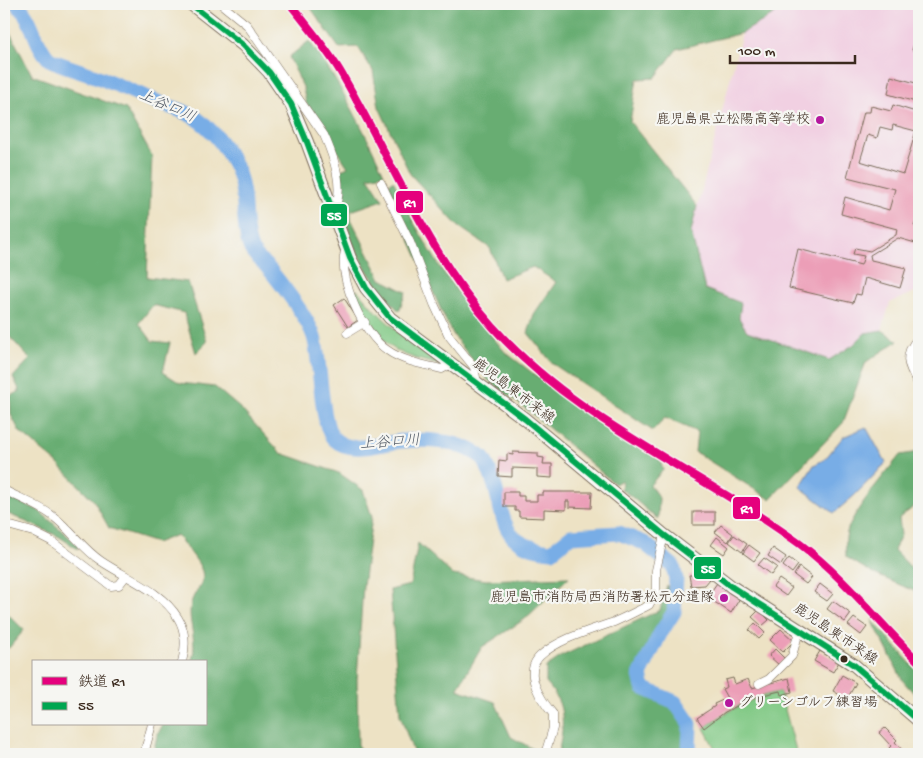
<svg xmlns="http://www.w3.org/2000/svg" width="923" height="758" viewBox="0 0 923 758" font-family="'Gochi Hand','Klee One',sans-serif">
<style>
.built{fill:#f1d0e2}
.green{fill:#81c985;stroke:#5e7a52}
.forest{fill:#68ad72;stroke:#526c48}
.water{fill:#78ade6;stroke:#5a6c82}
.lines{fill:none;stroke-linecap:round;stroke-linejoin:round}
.river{stroke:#78ade6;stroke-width:15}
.building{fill:#ec9eb7;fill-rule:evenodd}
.street-casing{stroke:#796a58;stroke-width:9}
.primary-casing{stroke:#796a58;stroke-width:14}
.street{stroke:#fff;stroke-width:8}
.primary{stroke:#fff;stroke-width:12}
.bus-1-casing{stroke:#f6f6f2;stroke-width:10}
.bus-1{stroke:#00a651;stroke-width:6}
.rail-1-casing{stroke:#f6f6f2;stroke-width:11}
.rail-1{stroke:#e5007d;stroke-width:8}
.poi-dot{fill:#b5179e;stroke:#f6f6f2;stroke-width:2}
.bus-dot{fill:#3b2a1e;stroke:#f6f6f2;stroke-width:2}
.labels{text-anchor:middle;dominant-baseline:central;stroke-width:4.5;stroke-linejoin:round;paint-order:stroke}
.poi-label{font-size:14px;fill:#3b2a1e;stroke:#f6f6f2;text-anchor:end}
.street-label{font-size:14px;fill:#3b2a1e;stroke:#f6f6f2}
.water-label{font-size:15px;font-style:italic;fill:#505864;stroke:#f6f6f2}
.line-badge{stroke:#f6f6f2;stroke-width:2}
.badge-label{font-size:14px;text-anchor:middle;font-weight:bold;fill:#fff}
</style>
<rect width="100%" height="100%" fill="#f6f6f2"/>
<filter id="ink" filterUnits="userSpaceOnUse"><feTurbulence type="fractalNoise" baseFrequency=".02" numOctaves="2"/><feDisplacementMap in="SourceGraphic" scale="10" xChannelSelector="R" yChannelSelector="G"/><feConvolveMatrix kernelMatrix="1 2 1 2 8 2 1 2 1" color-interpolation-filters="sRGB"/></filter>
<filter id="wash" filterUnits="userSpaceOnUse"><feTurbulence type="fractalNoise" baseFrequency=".0096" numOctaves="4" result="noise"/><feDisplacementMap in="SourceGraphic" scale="20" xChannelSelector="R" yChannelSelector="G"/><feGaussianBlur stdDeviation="1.12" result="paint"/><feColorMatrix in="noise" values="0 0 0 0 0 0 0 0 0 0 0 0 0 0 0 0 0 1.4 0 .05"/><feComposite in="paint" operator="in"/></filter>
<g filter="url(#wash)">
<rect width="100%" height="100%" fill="#ede2c4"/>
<!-- built -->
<polygon class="built" points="785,4 919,4 919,290 890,303 882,330 865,333 853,345 829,360 747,331 739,318 741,303 705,289 691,232 742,33 775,14"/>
<!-- green -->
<g class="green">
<path d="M357 290C383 321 408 341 441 365 382 352 381 341 353 292Z"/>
<path d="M780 691 797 754H718L704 728C728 710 751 698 780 691Z"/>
</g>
<!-- forest -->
<g class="forest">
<polygon points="308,4 785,4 775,14 742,33 677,49 655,78 637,79 630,122 697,206 691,232 705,289 741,303 739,318 747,331 829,360 853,345 865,333 882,330 898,341 866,362 843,423 770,499 695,452 697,432 665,418 653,431 553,364 528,333 534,314 556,282 533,267 502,279 490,248 458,226 410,174 379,107 373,71 358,47 339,48"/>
<path d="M4 21 32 75 126 109 152 156 147 277 188 282 207 342 196 353 184 313 153 305 139 323 152 341 170 343 163 372 180 383 215 387 241 409 281 453 339 473 363 490 372 517 363 586 357 679 358 746 363 754H153L157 736 163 724H206V662H191C200 642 185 620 192 600 196 589 206 584 202 571 199 561 183 544 177 535L156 543 109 528 94 501 56 462 20 432 11 415 10 396 20 391 13 377 30 359 6 333 4 319Z"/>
<path d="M309 41C341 84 362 126 384 174L368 177 383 200 351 211V219L381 279 406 292 399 311C373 283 351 251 343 213 340 200 341 184 341 170L348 167 306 103 303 87 289 57Z"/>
<path d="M393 180 414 223 440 267 468 307 505 352 601 425 660 460 663 470 650 485 659 498 658 519C644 509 635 498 621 489L622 480 615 484 530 412 487 379 454 336 446 321 387 188Z"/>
<path d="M919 452V503L899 518 901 535 894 550 919 576V593L872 573 846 557C846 550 845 543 846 537 848 516 886 473 900 455Z"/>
<polygon points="4,495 38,510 77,544 78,549 58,536 4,512"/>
<polygon points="418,543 453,575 486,580 569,577 525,619 482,647 457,689 495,702 511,737 535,750 535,754 414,754 400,715 390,590 410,585"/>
<path d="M667 585 669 610 634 675 639 690 672 705 684 723V754H558C564 726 567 705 546 683V667L562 656 660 610Z"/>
<polygon points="4,610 24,630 9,648 4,647"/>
<polygon points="872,620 919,673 919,699 903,681"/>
</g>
<!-- water -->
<polygon class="water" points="866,427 886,463 855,495 834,513 800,487 814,465 825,459 843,437"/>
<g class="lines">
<!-- river -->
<path class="river" d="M17 4C34 20 33 42 49 59 65 67 81 70 98 77 120 86 142 96 165 105 177 109 191 113 201 122 218 135 228 151 237 170 248 197 241 226 251 249 255 257 264 263 270 270 282 285 309 320 314 337 321 360 320 426 334 439 352 456 383 442 404 441 430 439 460 441 482 457 486 461 489 470 491 475 507 515 495 546 552 551L571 536 619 533 644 543 673 566 676 579 674 612 660 634 640 675 643 688 675 702 690 724 689 754"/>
</g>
<g id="blocks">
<!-- building -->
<g class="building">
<polygon points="919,27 919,51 912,50"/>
<polygon points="891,76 919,84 919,103 888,94"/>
<path d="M893 105 919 113V139L916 153H919V214L914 226 919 227V244L898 238 870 255 871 260 906 268 900 288 865 278 861 295 856 294 853 303 789 288 798 249 861 265 864 256 853 254 855 248 870 251 896 235 897 229 841 214 845 197 889 210 895 189 847 177 864 112H870L871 106 891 111ZM893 125 916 131 903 174 860 161 868 135 877 138 880 127 892 130Z"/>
<polygon points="344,298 358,320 348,327 334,305"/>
<polygon points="513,452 538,453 538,457 544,458 543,464 552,464 552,478 537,477 537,469 512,468 512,477 498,476 499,460 507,461 507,454 513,455"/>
<polygon points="504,492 518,492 518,496 524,496 524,501 537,501 537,495 543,495 543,492 592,492 591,508 569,507 569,501 566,501 566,510 544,509 544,518 519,517 519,511 515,511 515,507 504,507"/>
<rect x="693" y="512" width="22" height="13"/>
<polygon points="721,525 733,534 728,542 715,532"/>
<polygon points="734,535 747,544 742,552 729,542"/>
<polygon points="717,537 729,547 724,554 711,545"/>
<polygon points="749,545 760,553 754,561 743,553"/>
<polygon points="773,548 786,557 781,565 768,556"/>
<polygon points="764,558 777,567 771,575 758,565"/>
<polygon points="789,558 798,565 792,573 783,566"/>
<polygon points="799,567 812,577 806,584 794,575"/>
<polygon points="689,575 702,575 710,579 705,585 691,586"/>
<polygon points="779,579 792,588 786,596 773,587"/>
<polygon points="717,583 740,598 731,613 707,597"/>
<polygon points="820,584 833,594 827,601 814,592"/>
<polygon points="833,601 851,614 845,622 827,609"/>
<polygon points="759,610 769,620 762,626 752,617"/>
<polygon points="854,618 867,627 861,635 848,625"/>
<polygon points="755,623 765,633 759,639 749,630"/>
<polygon points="781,629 794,641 783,652 770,640"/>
<polygon points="775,649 785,659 779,665 769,656"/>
<polygon points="820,651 839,662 833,672 814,661"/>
<polygon points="842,675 856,683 847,699 833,691"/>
<polygon points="733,678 735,684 748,679 752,688 789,678 792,692 781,695 780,691 755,697 725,712 704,728 697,718 715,706 714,704 727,698 722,689 727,687 725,680"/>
<polygon points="885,728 897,740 895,742 906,754 895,754 889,748 891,746 879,733"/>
</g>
</g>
</g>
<g filter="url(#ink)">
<use href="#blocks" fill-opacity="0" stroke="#796a58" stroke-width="1"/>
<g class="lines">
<defs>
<g id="street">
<path d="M221 4 247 25 324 135C333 155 346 191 333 211"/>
<polyline points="381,183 410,242 434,304 449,336 474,367 477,383"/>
<path d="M345 251C338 279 363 334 387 350 402 361 424 365 442 369L451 364"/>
<polyline points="347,333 365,322"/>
<path d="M919 337C902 355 907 365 919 385"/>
<path d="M4 490C21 499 39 505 54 517 71 530 83 549 101 561 126 578 162 591 178 618 186 631 186 648 182 662"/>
<polyline points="4,524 33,532 51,541 111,586 119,585 126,576"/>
<polyline points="759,684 769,679 792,656 800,628"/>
<polyline points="144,754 152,724"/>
<path d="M545 754 553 728V714C542 701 522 673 540 656 558 639 591 630 614 622 626 617 637 611 649 605L656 592V570L664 535"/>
</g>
<polyline id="primary" points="191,4 243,45 269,72 291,104 307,142 350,258 366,288 390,318 525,419 664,535 732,587 854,665 919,721"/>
</defs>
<!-- street casing -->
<use href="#street" class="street-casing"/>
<!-- primary casing -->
<use href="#primary" class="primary-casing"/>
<!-- street -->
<use href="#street" class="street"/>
<!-- primary -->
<use href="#primary" class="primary"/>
<defs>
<polyline id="bus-1" points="191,4 243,45 269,72 291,104 307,142 350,258 366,288 390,318 525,419 664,535 732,587 854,665 919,721"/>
</defs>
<!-- bus-1 casing -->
<use href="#bus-1" class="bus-1-casing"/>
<!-- bus-1 -->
<use href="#bus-1" class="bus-1"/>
<defs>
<path id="rail-1" d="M290 4C308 26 326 48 340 71 391 157 426 252 493 327 577 422 699 470 800 544 845 578 879 623 919 662"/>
</defs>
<!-- rail-1 casing -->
<use href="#rail-1" class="rail-1-casing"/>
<!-- rail-1 -->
<use href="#rail-1" class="rail-1"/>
</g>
</g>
<!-- markers -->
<g class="poi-dot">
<circle cx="820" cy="120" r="5"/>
<circle cx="724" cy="598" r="5"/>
<circle cx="729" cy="703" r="5"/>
</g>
<circle class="bus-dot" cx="844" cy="659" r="4.5"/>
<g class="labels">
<!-- poi labels -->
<g class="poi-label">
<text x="810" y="120">鹿児島県立松陽高等学校</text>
<text x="714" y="598">鹿児島市消防局西消防署松元分遣隊</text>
<text x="739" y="703" text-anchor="start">グリーンゴルフ練習場</text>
</g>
<!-- street labels -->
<g class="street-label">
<text transform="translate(513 392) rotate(37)">鹿児島東市来線</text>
<text transform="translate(835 635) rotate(34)">鹿児島東市来線</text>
</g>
<!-- water labels -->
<g class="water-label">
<text transform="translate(167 107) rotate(24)">上谷口川</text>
<text transform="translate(390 443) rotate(-4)">上谷口川</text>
</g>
</g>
<g class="line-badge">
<rect x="395" y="190" width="29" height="24" rx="5" fill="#e5007d"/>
<rect x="320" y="203" width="28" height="24" rx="5" fill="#00a651"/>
<rect x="732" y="496" width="29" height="24" rx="5" fill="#e5007d"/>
<rect x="693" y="556" width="29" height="24" rx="5" fill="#00a651"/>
</g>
<g class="badge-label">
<text x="410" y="207">R1</text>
<text x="334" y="220">55</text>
<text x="747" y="513">R1</text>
<text x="708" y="573">55</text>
</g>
<!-- margin -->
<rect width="923" height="758" fill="none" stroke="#f6f6f2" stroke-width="20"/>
<!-- legend -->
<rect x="32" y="660" width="175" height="65" fill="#f6f6f2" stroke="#aba49d"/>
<rect x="42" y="677" width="25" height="8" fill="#e5007d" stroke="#aba49d"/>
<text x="78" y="686" font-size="15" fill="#3b2a1e">鉄道 R1</text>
<rect x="42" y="702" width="25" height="8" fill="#00a651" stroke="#aba49d"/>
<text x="78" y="710" font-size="15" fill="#3b2a1e">55</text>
<!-- scale -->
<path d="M730 55v8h125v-8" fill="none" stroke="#3b2a1e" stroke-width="2.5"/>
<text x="738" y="55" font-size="15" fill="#3b2a1e" stroke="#f6f6f2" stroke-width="4" paint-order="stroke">100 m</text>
</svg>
